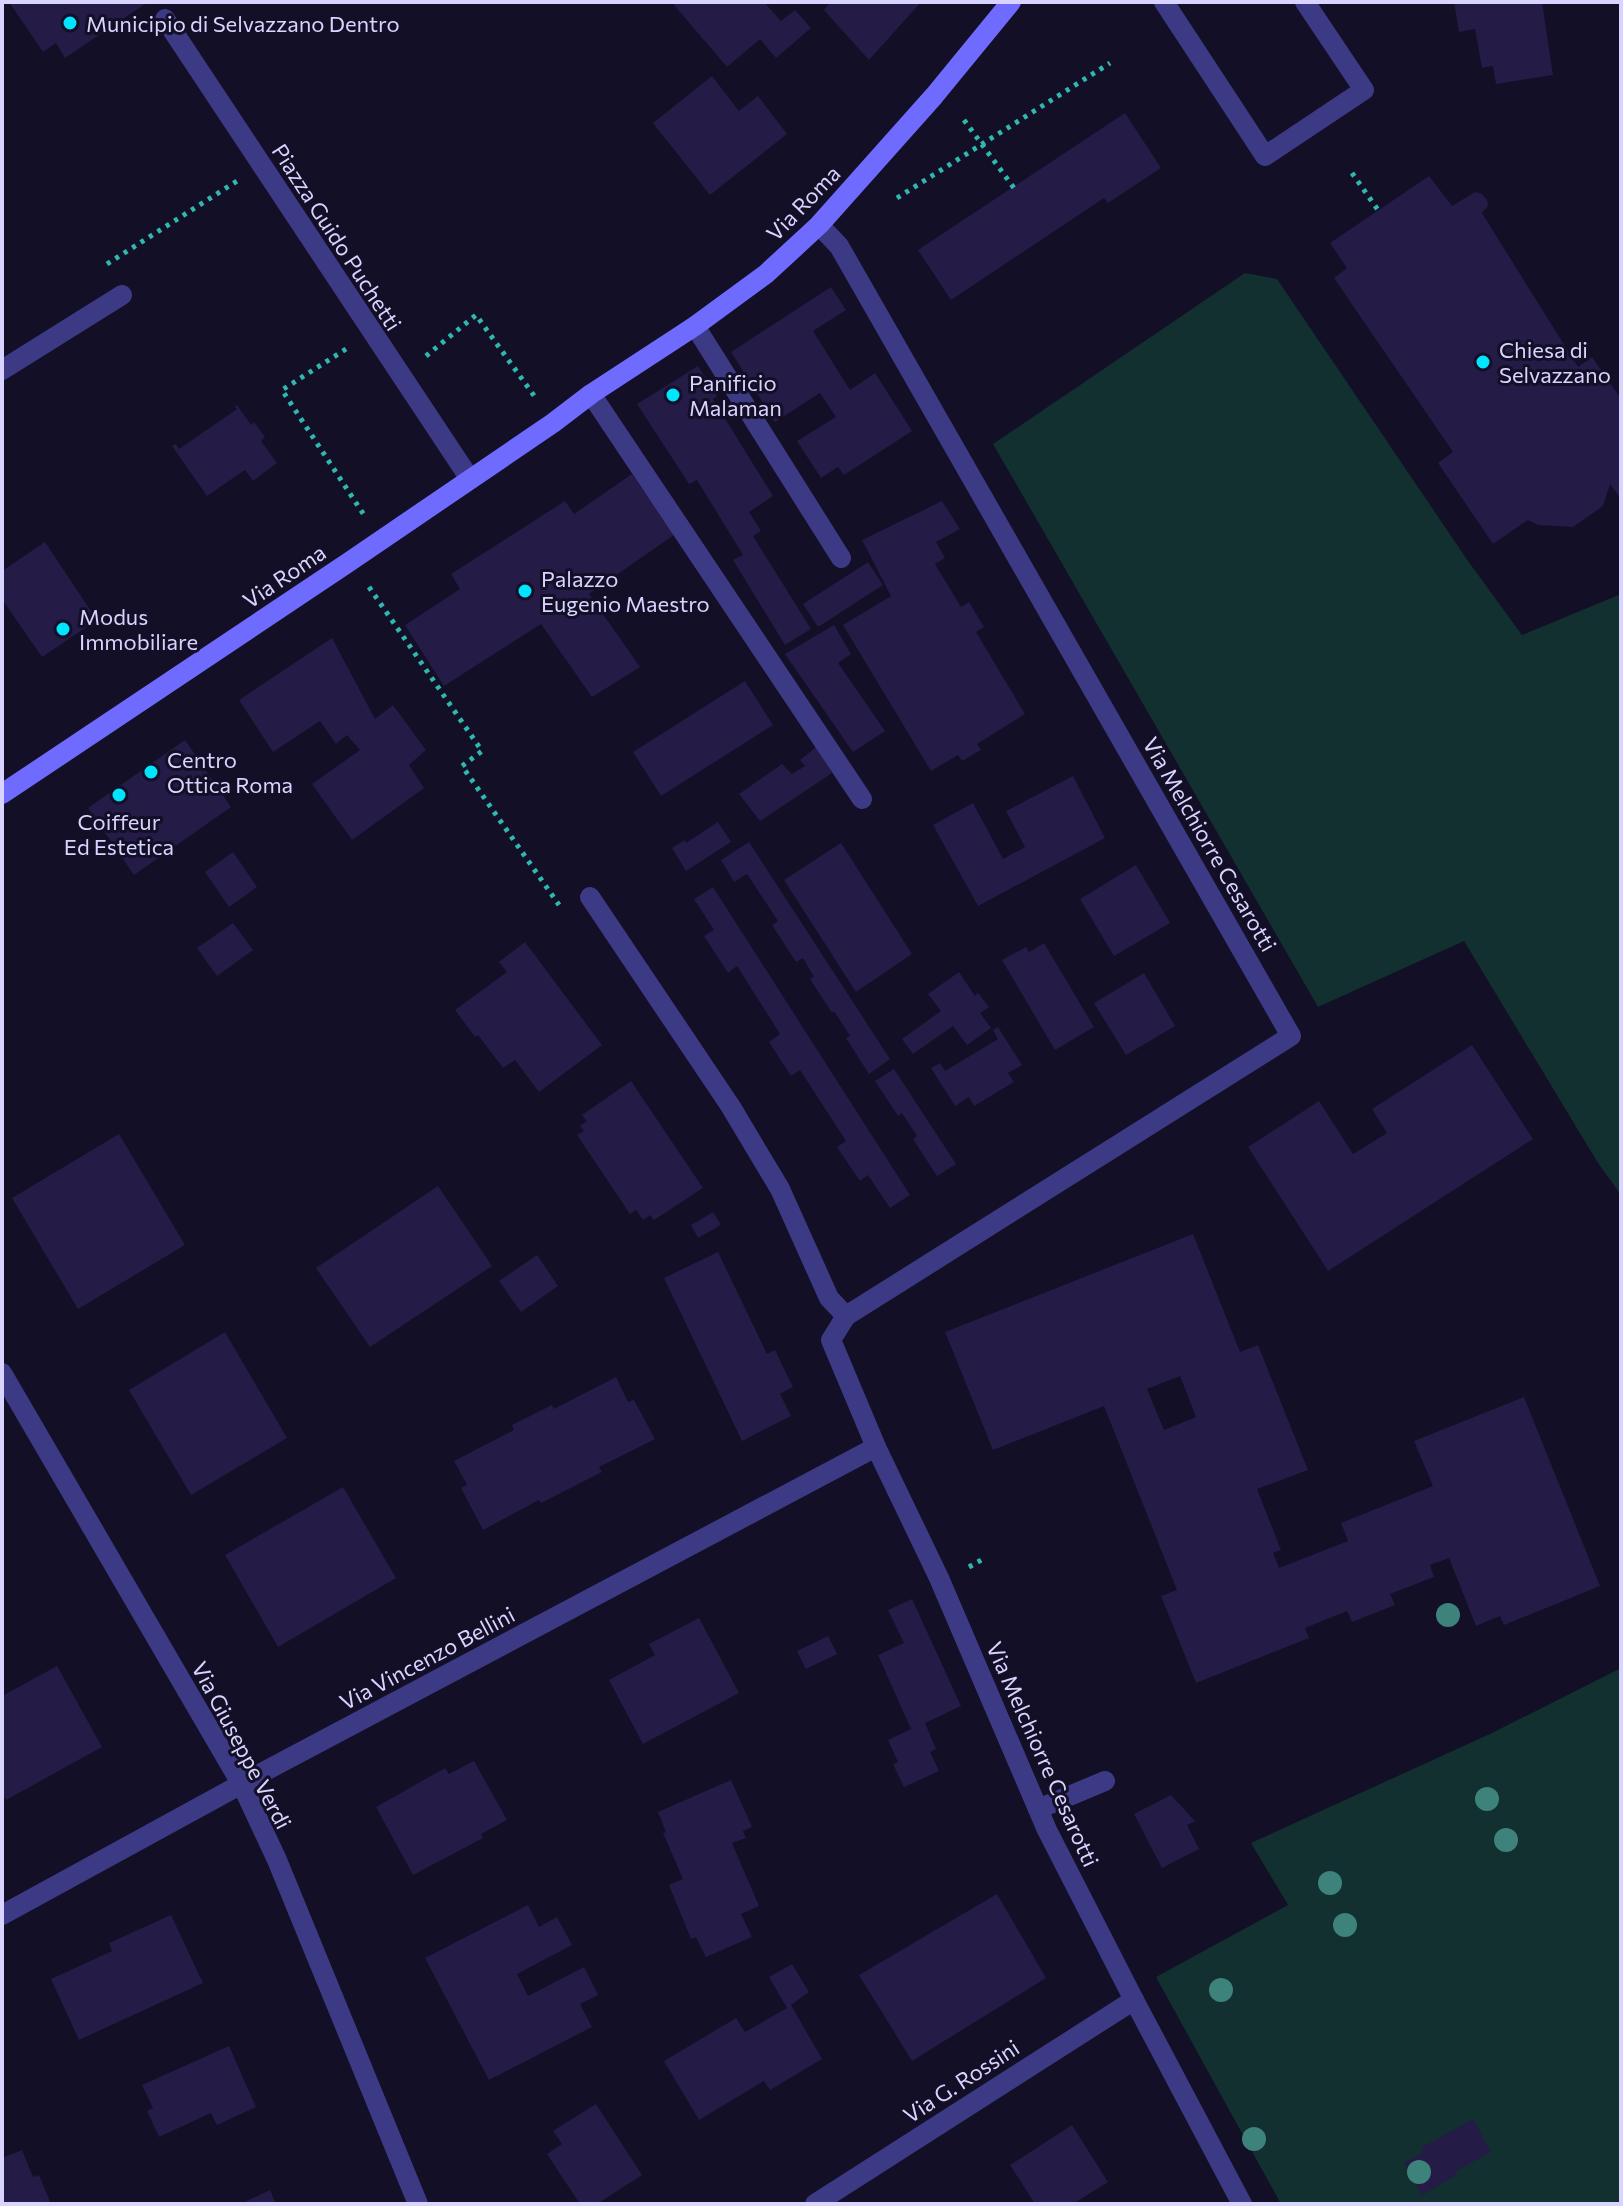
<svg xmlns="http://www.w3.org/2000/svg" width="1623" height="2206" viewBox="0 0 1623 2206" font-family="Commissioner,sans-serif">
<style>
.green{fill:#12302f}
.building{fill:#241b47;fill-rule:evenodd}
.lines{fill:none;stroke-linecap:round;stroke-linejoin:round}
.path{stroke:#2fb8b0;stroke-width:5;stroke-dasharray:4 6;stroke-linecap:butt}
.lane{stroke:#3d3a85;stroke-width:20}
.street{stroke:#3d3a85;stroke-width:20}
.secondary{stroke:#6f6bff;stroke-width:20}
.tree{fill:#3d827b}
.poi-dot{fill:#00e5ff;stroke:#130f26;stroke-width:3}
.labels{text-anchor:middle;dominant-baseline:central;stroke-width:6;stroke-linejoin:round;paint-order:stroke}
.poi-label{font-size:22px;fill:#d9d4ff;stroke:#130f26;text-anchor:start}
.street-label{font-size:22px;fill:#d9d4ff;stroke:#130f26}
</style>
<rect width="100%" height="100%" fill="#130f26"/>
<!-- green -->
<g class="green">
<polygon points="1245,273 1277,279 1468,561 1522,635 1621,594 1621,1195 1598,1163 1464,941 1318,1007 993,444"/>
<polygon points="1621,1668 1621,2204 1281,2204 1156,1977 1288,1905 1251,1843 1492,1733"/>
</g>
<!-- building -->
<g class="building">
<polygon points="9,2 148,2 65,58 56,43 43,52"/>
<polygon points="677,2 764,2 781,21 795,10 811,28 776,58 760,39 727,67 674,5"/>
<polygon points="830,2 921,2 869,60 824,10"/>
<polygon points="1454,2 1542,2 1553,75 1496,84 1493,66 1482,68 1475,29 1459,32"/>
<polygon points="712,76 739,111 758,96 787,134 710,195 653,123"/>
<polygon points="1125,113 1161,168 1108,203 1104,198 951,300 918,250"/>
<polygon points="1429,176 1452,206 1475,192 1482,194 1487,200 1488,206 1482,213 1578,367 1592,357 1621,399 1621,499 1610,484 1603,506 1573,527 1538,525 1528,520 1493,544 1438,463 1453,452 1334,278 1347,268 1330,243"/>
<polygon points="831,287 846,310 813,331 850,390 875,373 912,431 844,475 838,467 821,478 797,441 836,417 820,393 775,422 731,352"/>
<polygon points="698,366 717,396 713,399 773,496 749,512 761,531 753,536 811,629 785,645 733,560 743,555 697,480 689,484 637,404"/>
<polygon points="237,405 251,425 254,422 265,437 261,441 277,463 253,481 245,470 207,496 172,446 176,444 179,449 237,409 235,407"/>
<polygon points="632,474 674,535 589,594 640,667 592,697 541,624 444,686 405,625 460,589 451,574 565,501 574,514"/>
<polygon points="942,501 960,529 936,542 945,558 935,564 961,607 969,602 984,627 976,632 1025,714 977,744 981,750 962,761 958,755 931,771 843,625 891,596 862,540"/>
<polygon points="45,542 97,620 42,657 2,599 2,571"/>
<polygon points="868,562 883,585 818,627 803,604"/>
<polygon points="834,625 851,654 838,663 885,731 853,752 785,654"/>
<polygon points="332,638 375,719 393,705 426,750 409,765 424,788 352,840 312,784 360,750 347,735 336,744 320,721 273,752 239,700"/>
<polygon points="745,681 773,725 661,796 633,752"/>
<polygon points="185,740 231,807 134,875 88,808"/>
<polygon points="816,747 832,773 760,821 739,794 782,764 792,774 805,766 800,760"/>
<polygon points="1073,776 1105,838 978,906 933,825 973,803 1003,859 1025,847 1006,811"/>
<polygon points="718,822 731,842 686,871 672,848 685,840 686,843"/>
<polygon points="749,842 890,1059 869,1074 846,1038 850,1036 834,1011 832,1013 810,979 814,977 803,958 796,962 772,925 778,921 747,874 734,882 721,860"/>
<polygon points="841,843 912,954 856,992 784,880"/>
<polygon points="233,852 257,887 229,907 205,872"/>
<polygon points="1136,865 1170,923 1114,956 1080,899"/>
<polygon points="713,887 910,1195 890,1208 868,1175 860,1181 837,1147 846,1141 800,1070 791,1076 769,1042 780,1034 737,966 728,973 704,936 714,930 694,899"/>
<polygon points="233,923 253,950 217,976 197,948"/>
<polygon points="525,942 602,1045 539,1092 515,1060 503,1068 478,1035 475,1037 455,1010 507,972 499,962"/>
<polygon points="1044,943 1094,1027 1055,1050 1002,960 1026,947 1029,952"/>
<polygon points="959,972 975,996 978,993 989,1007 980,1013 991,1028 967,1045 953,1026 913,1054 902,1039 941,1011 928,994"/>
<polygon points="1144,973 1175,1026 1126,1055 1094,1003"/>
<polygon points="998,1027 1022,1065 1008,1073 1014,1082 974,1106 969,1097 955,1106 931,1068 940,1063 945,1071 998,1039 993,1030"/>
<polygon points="1472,1045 1533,1139 1328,1271 1248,1147 1319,1101 1353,1154 1387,1133 1372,1109"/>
<polygon points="894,1069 956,1164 937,1176 913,1139 917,1136 902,1113 898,1116 875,1081"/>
<polygon points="631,1081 703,1188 654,1220 650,1215 643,1220 636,1210 630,1214 577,1135 584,1131 580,1126 587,1121 582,1115"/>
<polygon points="119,1134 185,1245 78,1309 12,1198"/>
<polygon points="438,1186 492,1266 370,1347 316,1268"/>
<polygon points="713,1212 721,1225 698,1238 691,1225"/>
<path d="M1193 1234 1240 1352 1258 1345 1308 1470 1257 1489 1281 1550 1273 1553 1279 1568 1348 1541 1341 1523 1433 1486 1414 1441 1524 1397 1600 1586 1504 1625 1500 1616 1476 1626 1449 1558 1430 1565 1434 1577 1390 1594 1395 1605 1352 1622 1347 1611 1305 1628 1309 1638 1196 1683 1161 1596 1177 1590 1104 1406 993 1450 945 1332ZM1180 1376 1196 1417 1164 1430 1147 1389Z"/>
<polygon points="718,1252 767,1354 775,1350 793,1387 780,1394 791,1416 742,1441 664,1278"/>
<polygon points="537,1255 558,1286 521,1312 499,1281"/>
<polygon points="225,1332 287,1438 191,1495 129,1390"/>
<polygon points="616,1377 628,1402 634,1400 655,1439 599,1467 602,1472 541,1503 539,1500 483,1530 461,1488 467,1485 454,1461 514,1430 512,1425 552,1405 554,1409"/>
<polygon points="343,1487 396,1578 278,1647 225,1555"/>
<polygon points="912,1599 961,1706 925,1723 936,1749 930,1752 939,1771 904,1787 893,1764 898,1762 888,1740 911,1729 878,1655 904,1643 888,1610"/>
<polygon points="699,1618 739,1693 643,1744 609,1680 655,1655 649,1644"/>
<polygon points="828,1636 837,1654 806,1669 797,1651"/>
<polygon points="57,1666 102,1747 6,1800 2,1792 2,1696"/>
<polygon points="474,1761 507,1820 481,1834 483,1838 413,1875 376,1807 445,1768 449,1774"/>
<polygon points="731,1780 752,1827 743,1831 746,1838 732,1843 759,1906 741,1914 752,1937 706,1957 696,1937 691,1939 669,1885 683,1879 663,1833 666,1832 658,1812"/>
<polygon points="1171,1795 1195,1821 1187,1825 1199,1849 1162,1868 1134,1814"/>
<polygon points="997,1894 1046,1978 912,2061 859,1975"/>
<polygon points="528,1905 539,1927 557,1917 572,1945 517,1974 528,1996 584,1967 598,1995 580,2004 592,2027 489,2080 425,1958"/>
<polygon points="171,1915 203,1983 79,2040 51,1979 112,1951 109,1943"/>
<polygon points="792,1964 809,1992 791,2005 822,2059 770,2090 764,2081 699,2120 664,2061 736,2018 745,2032 787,2008 769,1977"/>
<polygon points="229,2046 256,2107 217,2125 211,2113 159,2137 147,2111 153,2108 142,2085"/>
<polygon points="596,2104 642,2175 597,2204 580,2204 547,2154 562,2144 553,2131"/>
<polygon points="1473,2119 1491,2152 1455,2172 1457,2175 1422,2195 1404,2163 1423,2152 1421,2148"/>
<polygon points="1072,2125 1108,2182 1073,2204 1035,2204 1010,2165"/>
<polygon points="22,2150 33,2177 39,2175 51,2204 2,2204 2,2158"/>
<polygon points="270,2190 276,2204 240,2204"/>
</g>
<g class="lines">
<!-- path -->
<g class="path">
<polyline points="964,120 1014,188"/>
<polyline points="1352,173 1378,210"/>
<polyline points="897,198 1110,63"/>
<polyline points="107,264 237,181"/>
<polyline points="346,349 282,390 364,515"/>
<polyline points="426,356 476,315 535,397"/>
<polyline points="369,587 482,751 462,766 559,905"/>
<polyline points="969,1567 983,1559"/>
</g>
<!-- lane -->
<g class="lane">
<polyline points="1164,2 1265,156 1364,90 1305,2"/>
<polyline points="165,19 470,479"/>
<polyline points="695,326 841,558"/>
<polyline points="2,370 122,295"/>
<polyline points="1038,1809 1105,1781"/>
</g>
<!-- street -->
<g class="street">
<polyline points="819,225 839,246 1291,1036 846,1316 831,1340 876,1447 939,1578 1047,1830 1134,2000 1242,2204"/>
<polyline points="591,394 862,799"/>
<polyline points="590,897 731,1107 780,1189 829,1298 846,1316"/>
<polyline points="2,1373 242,1785 277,1860 418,2204"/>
<polyline points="2,1915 267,1770 876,1447"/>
<polyline points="815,2204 1134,2000"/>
</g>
<!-- secondary -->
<polyline class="secondary" points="2,794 349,562 553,423 591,394 695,326 766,274 819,225 934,96 1011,2"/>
</g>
<!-- trees -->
<g class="tree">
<circle cx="1448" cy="1615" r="12"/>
<circle cx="1487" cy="1799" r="12"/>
<circle cx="1506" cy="1840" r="12"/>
<circle cx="1330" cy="1883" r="12"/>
<circle cx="1345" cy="1925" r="12"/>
<circle cx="1221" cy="1990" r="12"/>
<circle cx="1254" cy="2139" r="12"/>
<circle cx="1419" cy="2172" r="12"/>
</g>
<!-- markers -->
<g class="poi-dot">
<circle cx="70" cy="23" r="8"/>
<circle cx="1483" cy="362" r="8"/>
<circle cx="673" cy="395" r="8"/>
<circle cx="525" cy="591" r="8"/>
<circle cx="63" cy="629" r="8"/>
<circle cx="151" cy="772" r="8"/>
<circle cx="119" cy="795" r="8"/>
</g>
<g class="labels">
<!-- poi labels -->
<g class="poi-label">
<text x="86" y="23">Municipio di Selvazzano Dentro</text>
<text x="1499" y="349">Chiesa di<tspan x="1499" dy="25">Selvazzano</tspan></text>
<text x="689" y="382">Panificio<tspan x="689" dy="25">Malaman</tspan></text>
<text x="541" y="578">Palazzo<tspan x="541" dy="25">Eugenio Maestro</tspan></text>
<text x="79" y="616">Modus<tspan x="79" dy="25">Immobiliare</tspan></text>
<text x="167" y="759">Centro<tspan x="167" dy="25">Ottica Roma</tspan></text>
<text x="119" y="821" text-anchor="middle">Coiffeur<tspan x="119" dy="25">Ed Estetica</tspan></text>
</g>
<!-- street labels -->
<g class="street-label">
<text transform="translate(803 203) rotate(-46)">Via Roma</text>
<text transform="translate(337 237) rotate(57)">Piazza Guido Puchetti</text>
<text transform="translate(284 576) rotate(-34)">Via Roma</text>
<text transform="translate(1210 844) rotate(60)">Via Melchiorre Cesarotti</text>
<text transform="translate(427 1658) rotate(-28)">Via Vincenzo Bellini</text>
<text transform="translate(242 1745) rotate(62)">Via Giuseppe Verdi</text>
<text transform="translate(1043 1754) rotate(66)">Via Melchiorre Cesarotti</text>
<text transform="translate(961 2081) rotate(-33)">Via G. Rossini</text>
</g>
</g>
<!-- border -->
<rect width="1623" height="2206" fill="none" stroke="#d9d4ff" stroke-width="8"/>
</svg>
